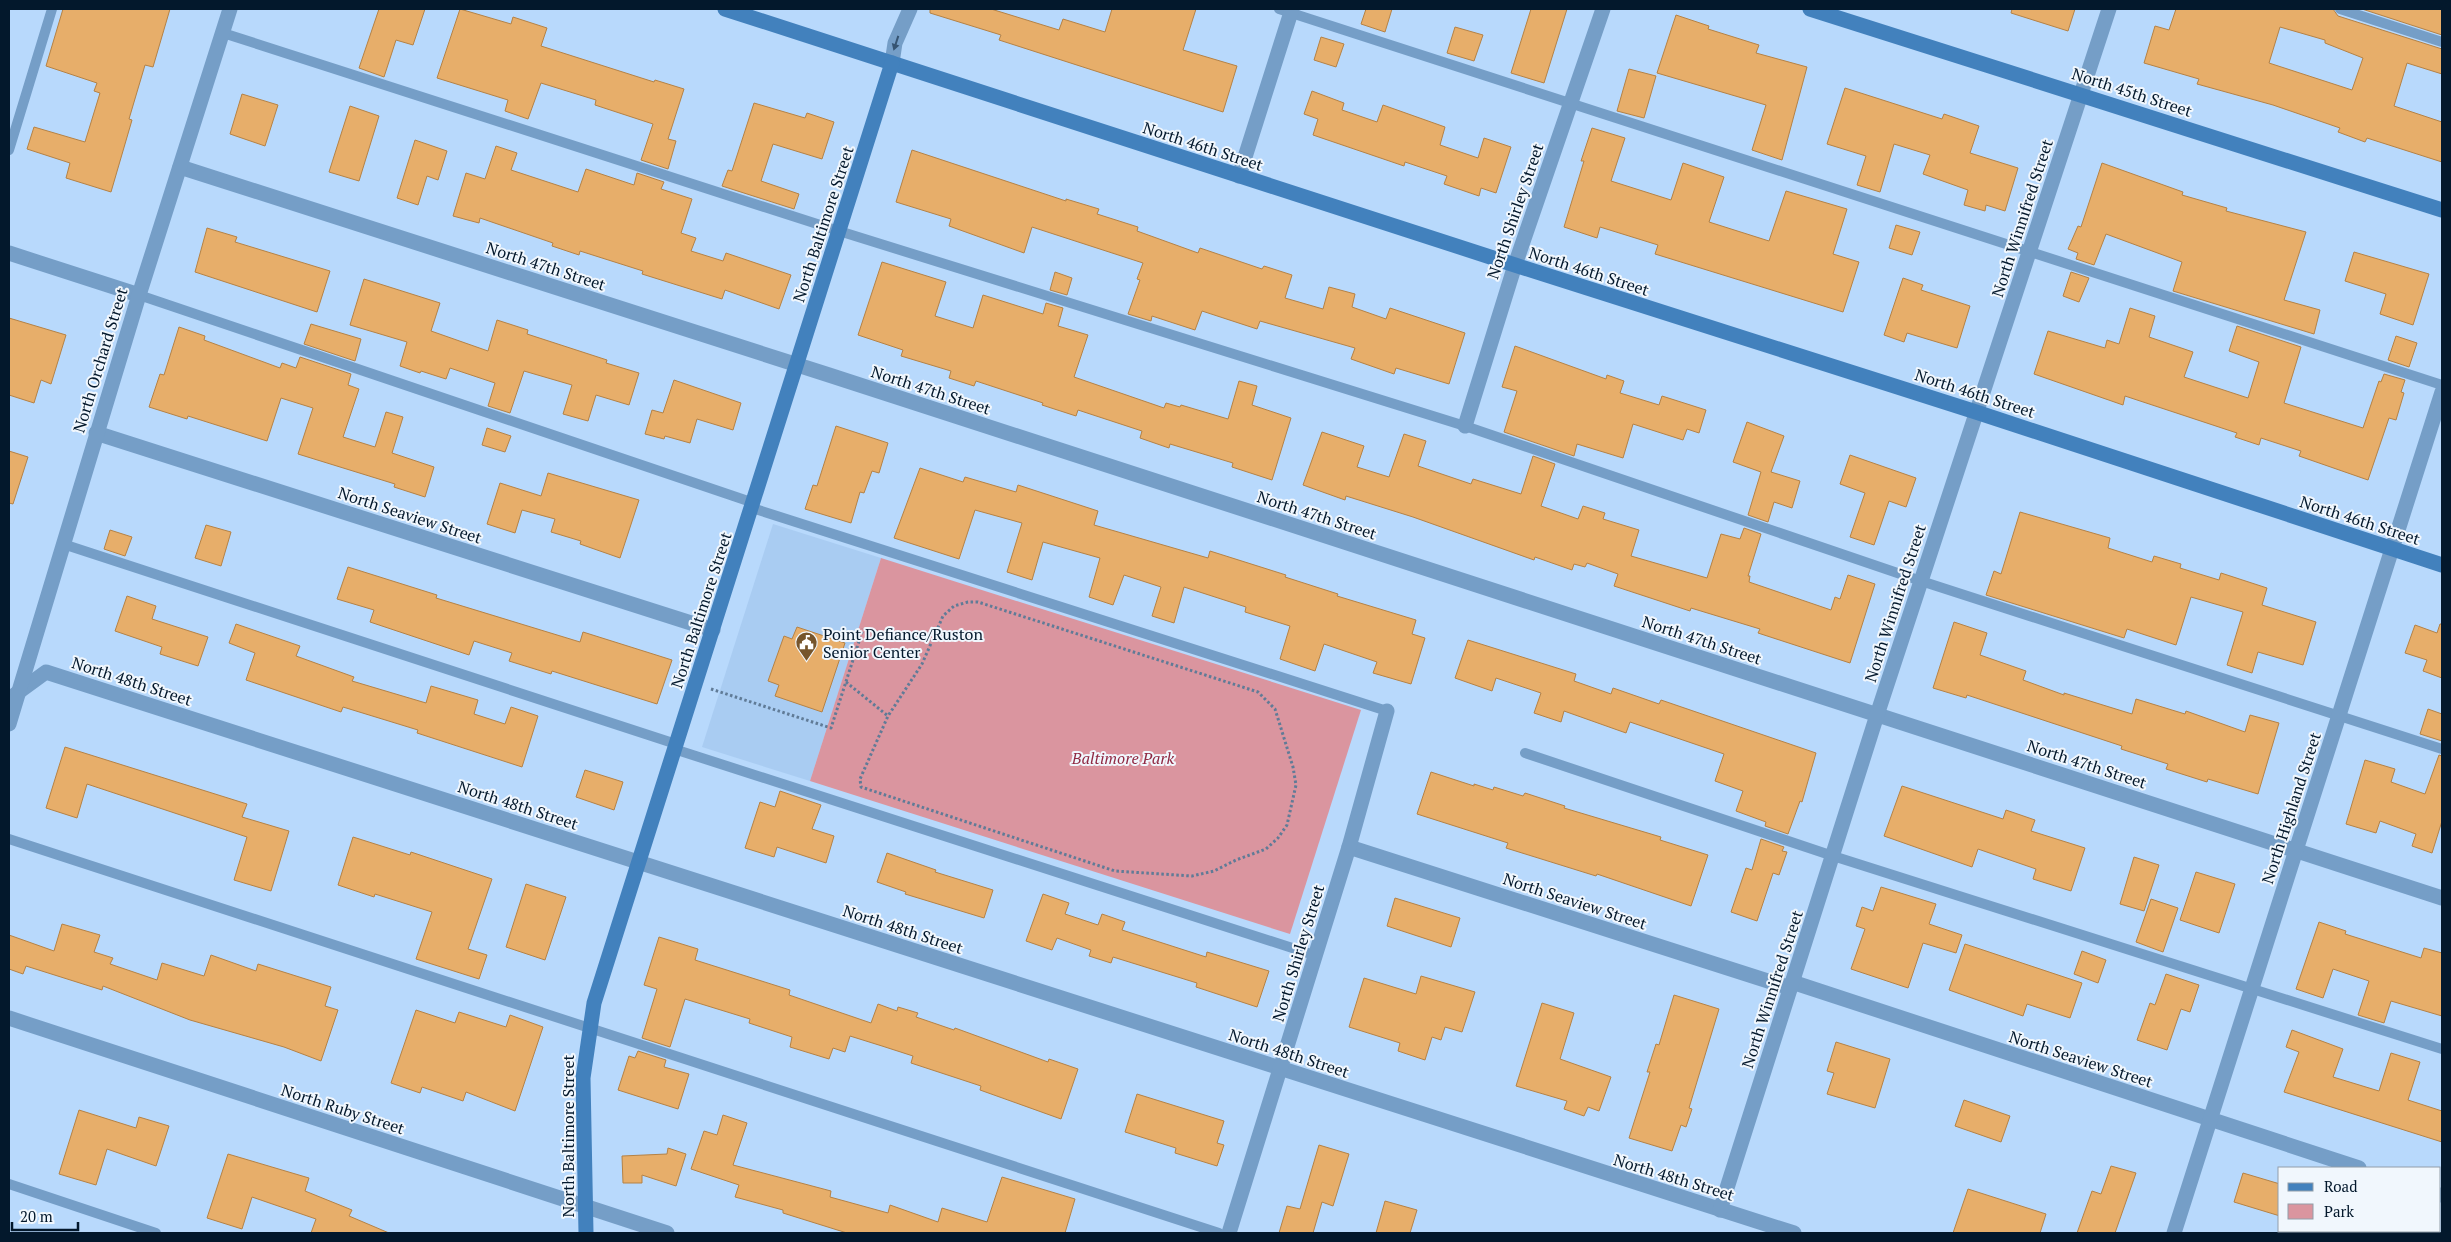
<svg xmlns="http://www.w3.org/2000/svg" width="2451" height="1242" viewBox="0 0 2451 1242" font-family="'PT Serif',serif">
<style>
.built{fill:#a9ccf2}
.green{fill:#da959f}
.building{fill:#e7ae6a;stroke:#b58245;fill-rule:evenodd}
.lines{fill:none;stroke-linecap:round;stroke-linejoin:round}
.path{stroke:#607b97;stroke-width:3;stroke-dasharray:2.5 2.5;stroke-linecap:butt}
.lane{stroke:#759ec7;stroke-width:10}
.street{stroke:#759ec7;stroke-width:15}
.secondary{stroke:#4281bd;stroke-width:15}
.oneway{fill:#365472}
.labels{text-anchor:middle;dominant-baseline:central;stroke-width:4;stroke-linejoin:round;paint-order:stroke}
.street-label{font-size:16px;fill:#03182c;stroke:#f1f7fd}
.poi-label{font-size:16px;fill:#03182c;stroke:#f1f7fd;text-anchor:start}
.park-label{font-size:16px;font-style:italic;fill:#8f2943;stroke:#f1f7fd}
</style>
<rect width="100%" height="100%" fill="#b8d9fc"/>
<!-- built -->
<polygon class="built" points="773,524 881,558 810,781 702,747"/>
<!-- green -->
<polygon class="green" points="881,558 1361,710 1290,934 810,781"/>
<!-- building -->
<g class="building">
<polygon points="63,9 170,9 153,67 145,65 129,119 132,120 111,192 66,178 70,163 27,149 34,127 85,142 100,93 94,91 97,83 46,66"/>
<polygon points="379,9 425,9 413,45 396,40 384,77 359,68"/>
<polygon points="460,9 511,24 513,17 547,28 541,46 654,82 655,80 684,89 668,139 676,141 668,169 641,160 653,124 595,105 596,100 541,83 528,119 505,111 508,100 437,78"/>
<polygon points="930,9 991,9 1059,30 1063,19 1105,32 1112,9 1196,9 1183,50 1237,66 1223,112 999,40 1001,35 930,13"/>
<polygon points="1366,9 1392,9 1385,32 1361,24"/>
<polygon points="1531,9 1567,9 1544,83 1511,73"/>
<polygon points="2012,9 2075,9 2068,31 2011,13"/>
<path d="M2176 9H2333L2338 16 2442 49V74L2407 63 2394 106 2442 122V162L2367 138 2365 142 2338 132 2340 128 2273 105 2197 84 2199 79 2144 63 2155 26 2169 30ZM2280 27 2325 40V43L2363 58 2352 90 2269 63Z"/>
<polygon points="2362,9 2442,9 2442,35"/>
<polygon points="1676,15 1709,26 1708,29 1759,45 1756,53 1807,67 1782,160 1752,150 1766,105 1657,73"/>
<polygon points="1455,27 1483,35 1474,61 1447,53"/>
<polygon points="1321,37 1344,44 1336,67 1314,60"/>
<polygon points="1629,69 1656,76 1644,118 1617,111"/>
<polygon points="1845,88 1942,119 1944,114 1979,126 1970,153 2018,168 2005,211 1986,205 1985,211 1964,205 1968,190 1923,174 1930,155 1894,144 1880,192 1857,185 1866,156 1827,144"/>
<polygon points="1312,91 1344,103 1342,110 1377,122 1383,105 1445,127 1440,145 1478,158 1484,138 1511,147 1496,193 1481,188 1479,196 1444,184 1447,176 1405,162 1404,166 1313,135 1318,119 1304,114"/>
<polygon points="242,94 278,105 265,146 230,134"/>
<polygon points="754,103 805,118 807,113 834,122 822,159 773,144 761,181 799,194 794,209 722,186 728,170 732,171"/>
<polygon points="350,106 379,116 359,181 329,172"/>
<polygon points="1592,128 1625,138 1611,181 1671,200 1683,163 1724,177 1709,222 1769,241 1786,191 1847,209 1833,254 1859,262 1843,312 1655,254 1658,245 1600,227 1597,238 1564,227 1584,161 1581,161"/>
<polygon points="415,140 447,151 438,180 427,176 418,205 397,198"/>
<polygon points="496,146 517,153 511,170 578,192 586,169 634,185 637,173 664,182 661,189 692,199 681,233 696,238 691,251 723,261 726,253 791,275 779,309 725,290 722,299 642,274 643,271 580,251 579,255 552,246 553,243 480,218 479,223 453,216 466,173 485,179"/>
<polygon points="912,150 1066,201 1066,199 1099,209 1097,214 1138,227 1137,231 1198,253 1200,248 1262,269 1264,266 1292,275 1285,298 1323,309 1329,287 1355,294 1352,307 1386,319 1390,308 1465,333 1449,384 1396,368 1394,374 1351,359 1355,348 1260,321 1257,329 1202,311 1195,330 1152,316 1151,321 1128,314 1140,280 1137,279 1143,263 1032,227 1024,253 949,226 951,219 896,202"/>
<polygon points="2102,163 2183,192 2182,195 2227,208 2226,211 2306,232 2284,300 2320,310 2314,334 2173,291 2182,262 2106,234 2094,265 2076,259 2078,253 2068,249 2078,226 2081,227"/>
<polygon points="1896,225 1920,232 1912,255 1889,248"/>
<polygon points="207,228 237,237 235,242 330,271 317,312 195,272"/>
<polygon points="2354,252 2429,274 2413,325 2380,314 2386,294 2345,281"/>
<polygon points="882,262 946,282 935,316 973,328 983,295 1043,314 1046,303 1063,308 1058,326 1088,335 1074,377 1164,408 1166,403 1180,407 1181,405 1228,419 1239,381 1257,386 1252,405 1291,418 1272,480 1232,467 1233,463 1170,444 1169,448 1140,438 1142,431 1078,410 1076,416 1042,405 1043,403 976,381 974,386 949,378 951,371 901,356 903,350 858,335"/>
<polygon points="1055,272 1072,278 1067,295 1050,290"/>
<polygon points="2071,272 2089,278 2079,302 2063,296"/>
<polygon points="1903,278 1923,285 1921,290 1970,306 1957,348 1907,333 1904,342 1884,335"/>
<polygon points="364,279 440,303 431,331 488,351 497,320 528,330 527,334 607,360 606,363 639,373 629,405 596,395 588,421 563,414 572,385 524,371 510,413 488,406 495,383 450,368 446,379 421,371 420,373 400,366 407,342 350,325"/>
<polygon points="2130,308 2155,316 2149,337 2193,352 2184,377 2248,398 2259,362 2229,351 2237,326 2301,347 2284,403 2363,428 2379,381 2381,382 2384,374 2405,380 2401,392 2404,393 2396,420 2389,418 2368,480 2299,456 2301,451 2261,438 2259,445 2235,437 2237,433 2125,396 2123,405 2034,374 2048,331 2105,348 2107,340 2119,344"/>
<polygon points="9,318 66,335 51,384 41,380 34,403 9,395"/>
<polygon points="311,324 361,339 355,361 304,344"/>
<polygon points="179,327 205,336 204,340 280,368 282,363 296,368 300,357 351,374 348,385 359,389 343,437 375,447 386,412 403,417 392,453 434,467 425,497 394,487 395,484 298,454 313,408 281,398 267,441 188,416 187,419 149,407 160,374 164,375"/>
<polygon points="2396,336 2417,343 2409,367 2388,360"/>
<polygon points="1515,346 1606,379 1607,375 1624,381 1620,393 1659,405 1662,396 1706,410 1699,433 1687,429 1683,440 1633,424 1623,458 1577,444 1574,456 1504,432 1517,391 1502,387"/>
<polygon points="674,380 741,403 733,430 697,419 690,443 665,436 664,439 645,434 652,410 663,413"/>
<polygon points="1747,422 1784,436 1771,472 1800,481 1792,508 1774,502 1768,522 1748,515 1761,472 1733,462"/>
<polygon points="836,426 888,443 879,473 872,471 864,493 860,492 851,523 805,509 813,485 817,486"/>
<polygon points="487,428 511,436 505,452 482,445"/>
<polygon points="1322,432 1364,446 1357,467 1389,477 1404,434 1426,441 1418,466 1471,484 1473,479 1521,494 1533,456 1555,464 1541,506 1578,519 1583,506 1605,513 1603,519 1639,530 1631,556 1707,578 1721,534 1740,539 1744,528 1761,534 1748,576 1750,576 1749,582 1831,610 1835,597 1840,599 1848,575 1875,584 1850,663 1758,633 1760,629 1691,608 1690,611 1614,586 1618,574 1587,563 1585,567 1574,564 1572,570 1535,557 1534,560 1413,517 1346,496 1345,500 1303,485"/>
<polygon points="9,451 28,457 13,504 9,503"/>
<polygon points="1850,455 1916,478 1906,507 1889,501 1874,545 1850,537 1865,493 1840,484"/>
<polygon points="920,468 963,482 965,477 1016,492 1018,485 1098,511 1094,525 1208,558 1210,551 1286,575 1285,577 1338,594 1337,596 1416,620 1412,634 1425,638 1411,684 1373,673 1377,662 1324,644 1315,671 1280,659 1290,626 1245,612 1246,607 1184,587 1174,623 1152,616 1161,587 1124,575 1113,605 1089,597 1100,558 1043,542 1032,580 1007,572 1022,523 975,510 959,559 894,538"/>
<polygon points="548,473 639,500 620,558 580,544 581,541 551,532 555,519 522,510 515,533 487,524 500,483 541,496"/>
<polygon points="2020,512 2110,538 2108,548 2152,562 2154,556 2181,564 2180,568 2219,580 2221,573 2267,588 2262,605 2316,622 2303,665 2258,652 2252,673 2227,665 2243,612 2191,597 2176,645 2127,629 2124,638 1986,595 1994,571 2001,574"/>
<polygon points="206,525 231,532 221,566 195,558"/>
<polygon points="110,530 132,537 125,556 104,549"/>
<polygon points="348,567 437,595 436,598 580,642 583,632 672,660 657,704 552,671 551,674 509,661 512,653 474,641 469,655 370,622 374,610 337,599"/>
<polygon points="127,596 156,606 152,619 208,637 198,666 160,654 162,647 115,631"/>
<polygon points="1954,622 1987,633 1980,655 2026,671 2023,680 2064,695 2064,693 2132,714 2136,699 2185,714 2186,711 2245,732 2250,715 2279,723 2258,794 2208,779 2207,782 2166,769 2168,764 2121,749 2122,746 1967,695 1966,698 1933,688"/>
<polygon points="236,624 300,646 296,656 354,677 352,681 426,703 431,686 478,700 474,714 505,724 511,707 538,716 522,767 417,733 418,730 343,707 341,712 246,680 255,653 229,643"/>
<polygon points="2440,624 2442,624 2442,678 2423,671 2427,660 2405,653 2415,625 2437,633"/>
<polygon points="797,627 845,643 822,712 775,696 779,685 768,681 784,636 792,639"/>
<polygon points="1468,640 1576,674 1574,681 1611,694 1613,688 1659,704 1661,700 1816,753 1802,802 1800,801 1788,834 1765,826 1766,822 1736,811 1743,791 1715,781 1724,754 1630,722 1626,733 1564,711 1561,722 1534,713 1541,693 1496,678 1492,691 1455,678"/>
<polygon points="2428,709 2442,714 2442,741 2420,734"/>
<polygon points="65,747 247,804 242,817 289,831 271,891 234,880 247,837 87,784 77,818 46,808"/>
<polygon points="2439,755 2442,756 2442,821 2432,853 2412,846 2416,834 2380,821 2376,833 2346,824 2365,760 2395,769 2391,782 2425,794"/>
<polygon points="585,770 623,782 614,810 576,797"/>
<polygon points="1431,772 1474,786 1474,784 1493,790 1494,787 1523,796 1525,793 1565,806 1564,808 1661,837 1660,840 1708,855 1691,906 1597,874 1596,876 1506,848 1508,843 1417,814"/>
<polygon points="1902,786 2003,819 2006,810 2035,820 2031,831 2085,848 2071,891 2033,879 2036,869 1978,849 1972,867 1884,836"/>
<polygon points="780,791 821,805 812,829 834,836 826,863 777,847 774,857 745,848 760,802 775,807"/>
<polygon points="353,837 410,855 411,852 492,879 468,949 487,955 479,979 416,959 432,912 375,894 374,897 338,885"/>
<polygon points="1761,839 1784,847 1782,851 1787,852 1779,875 1773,873 1757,921 1731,912 1746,868 1752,870"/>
<polygon points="887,853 936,870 935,872 993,890 984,918 905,894 906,892 877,882"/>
<polygon points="2134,857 2159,865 2144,911 2120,904"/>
<polygon points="2196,872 2235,884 2219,933 2180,920"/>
<polygon points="526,884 566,897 545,960 506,947"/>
<polygon points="1881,887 1936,904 1929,924 1962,935 1956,953 1923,943 1908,988 1851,969 1865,929 1856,926 1862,907 1873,911"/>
<polygon points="1043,894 1069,903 1065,914 1098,925 1102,914 1125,922 1122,930 1206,957 1207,952 1269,971 1257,1007 1196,987 1197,983 1113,957 1111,963 1089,956 1091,950 1057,938 1052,950 1026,941"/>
<polygon points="1395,898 1460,918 1451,947 1387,926"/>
<polygon points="2151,899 2178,908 2163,952 2136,942"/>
<polygon points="2319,922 2346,931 2345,934 2421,958 2424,948 2442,953 2442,1016 2391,1001 2384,1023 2358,1015 2369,981 2333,969 2323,998 2296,989"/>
<polygon points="62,924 100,935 94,952 113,958 110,964 157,980 162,963 204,976 211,955 256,971 258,964 331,987 325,1006 338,1010 321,1061 284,1047 190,1020 103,986 102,990 26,966 23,974 9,969 9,935 54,951"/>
<polygon points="659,937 698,949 695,960 790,990 789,995 871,1023 878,1004 897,1011 898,1007 918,1013 916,1017 954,1030 955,1028 1048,1062 1049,1059 1078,1069 1061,1119 980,1090 981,1086 911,1063 913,1056 882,1046 850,1036 845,1052 833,1048 829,1059 790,1047 792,1037 749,1023 750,1019 685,999 670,1047 642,1038 657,989 644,985"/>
<polygon points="1965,944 2082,983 2070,1018 2027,1004 2023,1016 1949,990"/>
<polygon points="2082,951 2106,960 2098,983 2074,974"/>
<polygon points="2166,974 2199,985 2190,1012 2181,1009 2167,1050 2137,1040 2150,1003 2155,1005"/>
<polygon points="1421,976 1475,992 1462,1032 1445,1027 1441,1040 1432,1037 1425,1060 1398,1051 1400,1043 1349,1027 1364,978 1416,994"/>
<polygon points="1674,995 1719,1009 1689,1108 1692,1109 1686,1127 1681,1125 1672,1151 1629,1138 1650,1072 1647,1072 1656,1044 1659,1045"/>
<polygon points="1542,1003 1574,1013 1560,1059 1611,1077 1599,1111 1588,1107 1584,1116 1564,1109 1567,1101 1516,1086"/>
<polygon points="416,1010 455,1023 459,1012 506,1027 510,1015 543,1027 515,1111 466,1092 463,1101 422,1087 420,1093 391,1083"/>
<polygon points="2292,1030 2343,1049 2333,1077 2379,1091 2391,1053 2420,1062 2408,1100 2442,1111 2442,1142 2284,1092 2299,1052 2286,1047"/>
<polygon points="1836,1042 1890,1059 1875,1108 1827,1094 1834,1073 1827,1071"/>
<polygon points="638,1051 666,1060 664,1067 689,1074 678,1109 618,1090 629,1056 635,1058"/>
<polygon points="1137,1094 1224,1121 1217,1143 1224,1145 1217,1166 1175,1153 1176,1148 1125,1132"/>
<polygon points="1964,1100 2010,1116 2001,1142 1955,1126"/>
<polygon points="79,1110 136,1128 139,1117 169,1126 156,1166 107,1149 96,1185 59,1174"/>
<polygon points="723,1115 747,1123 733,1165 831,1191 830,1197 888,1213 890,1205 938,1222 942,1208 987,1222 1002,1177 1075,1199 1065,1233 847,1233 783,1213 783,1210 735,1197 739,1185 691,1169 704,1131 717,1135"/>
<polygon points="1319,1145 1349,1154 1333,1206 1322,1202 1313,1233 1279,1233 1287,1206 1300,1209"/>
<polygon points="668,1148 686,1154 676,1186 642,1175 642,1183 623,1183 622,1156 667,1154"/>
<polygon points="228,1154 309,1178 305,1191 352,1210 349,1216 389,1233 311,1233 316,1219 252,1197 242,1229 207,1218"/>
<polygon points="2111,1166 2136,1173 2115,1233 2077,1233 2092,1191 2101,1194"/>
<polygon points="2243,1173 2280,1184 2280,1216 2234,1202"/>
<polygon points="1968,1189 2046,1214 2040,1233 1953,1233"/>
<polygon points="1385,1201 1417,1210 1410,1233 1376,1233"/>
</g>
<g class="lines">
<!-- path -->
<g class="path">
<polyline points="846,682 888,716 860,779 861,787 1115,871 1192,876 1214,871 1236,860 1266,849 1278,838 1287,825 1296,785 1293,767 1275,709 1258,692 978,602 968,602 954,606 943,616 922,664 888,716"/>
<polyline points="711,689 831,728 863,629"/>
</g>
<!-- lane -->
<g class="lane">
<polyline points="1279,9 2442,385"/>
<polyline points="2340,9 2442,42"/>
<polyline points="223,33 839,231 1465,426 1921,581 2442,749"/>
<polyline points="9,150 52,9"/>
<polyline points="139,295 754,503"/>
<polyline points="752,508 1387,711"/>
<polyline points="63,544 676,744"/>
<polyline points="674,749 1314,955"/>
<polyline points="1525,753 1833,856 2442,1049"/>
<polyline points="9,839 1219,1233"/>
<polyline points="9,1184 156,1233"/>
</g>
<!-- street -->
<g class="street">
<polyline points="892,63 895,43 910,9"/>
<polyline points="180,167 829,375 2442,898"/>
<polyline points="1239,176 1292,9"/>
<polyline points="9,253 139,295"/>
<polyline points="1465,426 1515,265 1603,9"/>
<polyline points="96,433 713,630"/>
<polyline points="9,699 46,672 1794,1233"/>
<polyline points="9,724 139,295 230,9"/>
<polyline points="1349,847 1790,988"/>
<polyline points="1792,982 2359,1168"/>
<polyline points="9,1018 667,1233"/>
<polyline points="2440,1195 2442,1195"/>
<polyline points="1720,1210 1877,715 2109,9"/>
<polyline points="1229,1233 1349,847 1387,711"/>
<polyline points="2174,1233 2442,392"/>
</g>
<!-- secondary -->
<g class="secondary">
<polyline points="725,9 1515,265 1976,412 2442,565"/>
<polyline points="1810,9 2442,210"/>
<polyline points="586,1233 583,1078 594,1003 892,63"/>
</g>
</g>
<!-- one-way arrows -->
<defs><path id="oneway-solid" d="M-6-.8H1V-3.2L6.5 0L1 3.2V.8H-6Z" transform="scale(1.25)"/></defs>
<use class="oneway" href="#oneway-solid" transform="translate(896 43) rotate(108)"/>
<!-- icons -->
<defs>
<symbol id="civic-pin" viewBox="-11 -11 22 30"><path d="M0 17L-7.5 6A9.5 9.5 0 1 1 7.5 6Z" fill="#76552c" stroke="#f1f7fd"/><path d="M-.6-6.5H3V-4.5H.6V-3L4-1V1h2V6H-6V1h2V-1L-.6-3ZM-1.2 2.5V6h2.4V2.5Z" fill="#fff"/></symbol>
</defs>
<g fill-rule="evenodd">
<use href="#civic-pin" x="794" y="630" width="25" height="34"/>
</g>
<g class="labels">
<!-- street labels -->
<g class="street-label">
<text transform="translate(2132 92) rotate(18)">North 45th Street</text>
<text transform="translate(1203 146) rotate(18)">North 46th Street</text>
<text transform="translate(1515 211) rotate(-71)">North Shirley Street</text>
<text transform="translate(2022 218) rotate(-72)">North Winnifred Street</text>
<text transform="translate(823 224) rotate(-72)">North Baltimore Street</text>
<text transform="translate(546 266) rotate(18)">North 47th Street</text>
<text transform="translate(1589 271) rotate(18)">North 46th Street</text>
<text transform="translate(100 360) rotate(-73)">North Orchard Street</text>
<text transform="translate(931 390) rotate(18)">North 47th Street</text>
<text transform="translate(1975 393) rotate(18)">North 46th Street</text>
<text transform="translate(410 515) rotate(18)">North Seaview Street</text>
<text transform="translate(1317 515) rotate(18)">North 47th Street</text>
<text transform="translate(2360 520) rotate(18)">North 46th Street</text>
<text transform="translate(1895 603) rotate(-72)">North Winnifred Street</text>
<text transform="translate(701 610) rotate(-72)">North Baltimore Street</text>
<text transform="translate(1702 640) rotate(18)">North 47th Street</text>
<text transform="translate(132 681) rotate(18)">North 48th Street</text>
<text transform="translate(2087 764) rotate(18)">North 47th Street</text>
<text transform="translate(518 805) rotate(18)">North 48th Street</text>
<text transform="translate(2291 808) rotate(-72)">North Highland Street</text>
<text transform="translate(1575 901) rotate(18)">North Seaview Street</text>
<text transform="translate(903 929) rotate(18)">North 48th Street</text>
<text transform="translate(1298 953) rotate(-73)">North Shirley Street</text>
<text transform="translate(1772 989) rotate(-72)">North Winnifred Street</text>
<text transform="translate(1289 1053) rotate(18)">North 48th Street</text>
<text transform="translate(2081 1059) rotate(18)">North Seaview Street</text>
<text transform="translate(343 1109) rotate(18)">North Ruby Street</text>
<text transform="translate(568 1136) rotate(-90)">North Baltimore Street</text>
<text transform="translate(1674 1177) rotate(17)">North 48th Street</text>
</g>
<!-- poi labels -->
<g class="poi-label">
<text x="823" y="634">Point Defiance/Ruston<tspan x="823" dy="18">Senior Center</tspan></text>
</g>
<!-- park labels -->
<g class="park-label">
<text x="1123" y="758">Baltimore Park</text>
</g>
</g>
<!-- border -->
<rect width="2451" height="1242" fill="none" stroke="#03182c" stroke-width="20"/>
<!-- legend -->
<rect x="2278" y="1167" width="162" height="65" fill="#f1f7fd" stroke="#929ea9"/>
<rect x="2288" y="1183" width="25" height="8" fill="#4281bd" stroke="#929ea9"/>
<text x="2324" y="1192" font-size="15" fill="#03182c">Road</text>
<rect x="2288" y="1204" width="25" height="15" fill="#da959f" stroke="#929ea9"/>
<text x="2324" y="1217" font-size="15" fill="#03182c">Park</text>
<!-- scale -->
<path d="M12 1222v8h66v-8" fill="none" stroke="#03182c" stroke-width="2.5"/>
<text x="20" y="1222" font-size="15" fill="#03182c" stroke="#f1f7fd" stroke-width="4" paint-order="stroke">20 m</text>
</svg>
